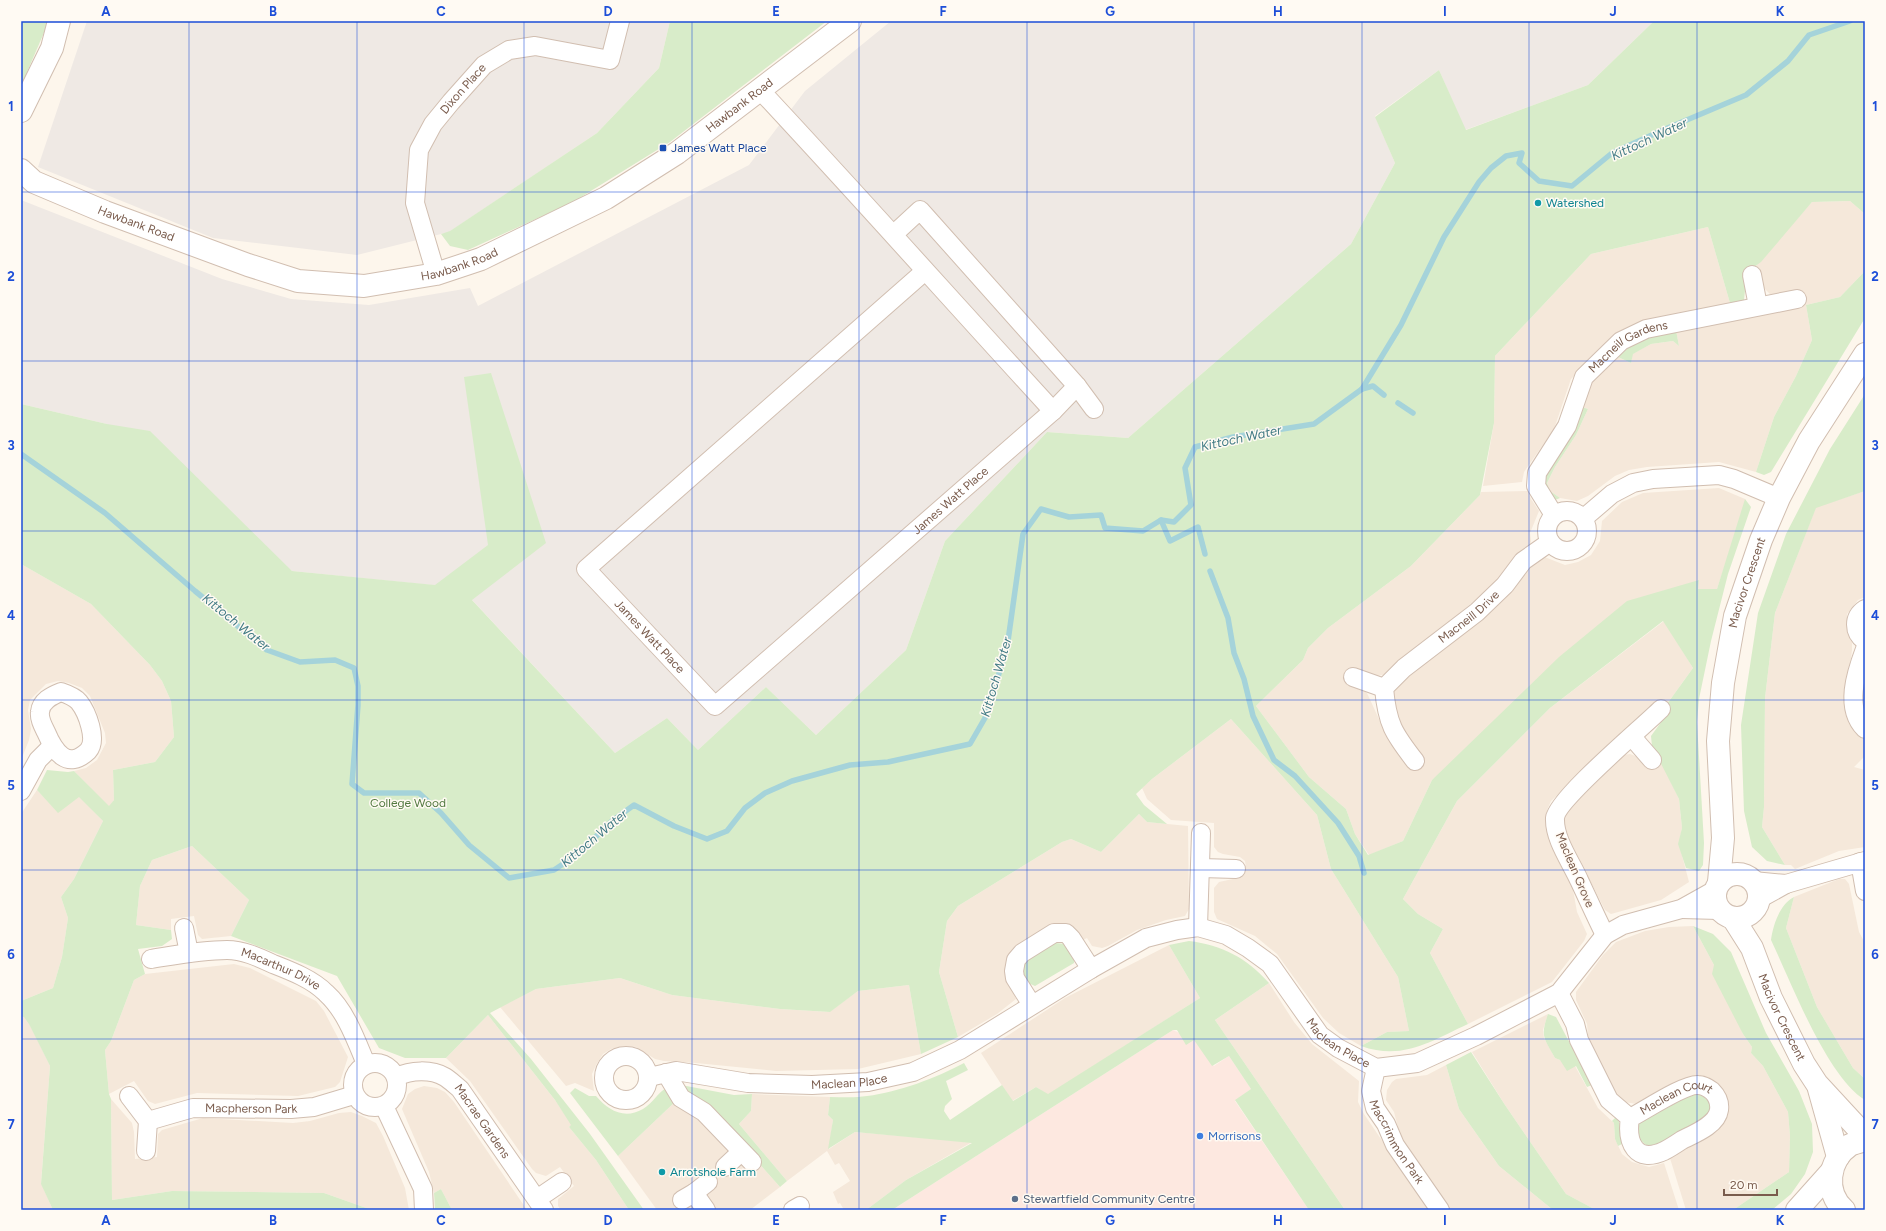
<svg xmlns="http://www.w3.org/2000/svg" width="1886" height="1231" viewBox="0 0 1886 1231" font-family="Figtree,sans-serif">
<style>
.residential{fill:#f5e8da}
.commercial{fill:#fde8e0}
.industrial{fill:#efe9e4}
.green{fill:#d8ecc9}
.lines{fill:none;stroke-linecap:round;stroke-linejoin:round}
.stream{stroke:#a5d3da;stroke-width:5.5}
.minor-casing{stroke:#d1beb0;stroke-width:20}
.tertiary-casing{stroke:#d1beb0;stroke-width:24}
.minor{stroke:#fff;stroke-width:18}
.tertiary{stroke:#fff;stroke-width:22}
.grid{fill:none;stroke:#1d4ed8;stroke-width:1;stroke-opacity:0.55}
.transit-dot{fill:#1a4fb4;stroke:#fffaf3;stroke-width:1.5}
.culture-dot{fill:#0f9aa8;stroke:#fffaf3;stroke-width:1.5}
.shop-dot{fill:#3f7fe0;stroke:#fffaf3;stroke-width:1.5}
.service-dot{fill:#5c6f8a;stroke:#fffaf3;stroke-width:1.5}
.labels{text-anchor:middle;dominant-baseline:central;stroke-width:3;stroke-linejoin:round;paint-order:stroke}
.street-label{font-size:12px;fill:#7a5c4d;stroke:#fffaf3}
.transit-label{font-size:12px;fill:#164399;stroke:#fffaf3;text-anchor:start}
.culture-label{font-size:12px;fill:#0d838f;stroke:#fffaf3;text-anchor:start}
.park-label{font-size:12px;fill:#537a41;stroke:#fffaf3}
.shop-label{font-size:12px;fill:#366cbe;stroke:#fffaf3;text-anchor:start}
.service-label{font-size:12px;fill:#4e5e75;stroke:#fffaf3;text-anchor:start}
.water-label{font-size:13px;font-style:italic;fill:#437c86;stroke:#fffaf3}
.neatline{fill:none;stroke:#1d4ed8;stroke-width:1.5}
.grid-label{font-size:13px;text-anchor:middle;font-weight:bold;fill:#1d4ed8}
</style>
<rect width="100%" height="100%" fill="#fdf6ec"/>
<!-- residential -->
<g class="residential">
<polygon points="1850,201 1865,214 1865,271 1840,297 1806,305 1812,340 1796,376 1774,417 1756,472 1719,462 1647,467 1629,470 1615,476 1588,496 1577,501 1560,498 1550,491 1547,483 1555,467 1576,435 1588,409 1579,406 1586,387 1603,370 1618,357 1631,363 1632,354 1651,344 1673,341 1679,346 1676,330 1780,294 1770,294 1763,287 1756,265 1812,202"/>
<polygon points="1708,227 1730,303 1634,324 1610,341 1571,379 1554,429 1524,472 1522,482 1483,486 1494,423 1495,356 1591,254"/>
<polygon points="1719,488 1745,499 1746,502 1717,589 1698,589 1698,580 1432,780 1403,841 1369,855 1355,834 1346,809 1309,777 1256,706 1303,660 1308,648 1328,628 1411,566 1480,495 1481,492 1528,491 1531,499 1539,511 1530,533 1531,541 1530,545 1512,561 1498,581 1387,674 1377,676 1360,688 1367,693 1384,730 1403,736 1391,697 1393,690 1506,597 1532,562 1542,556 1565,565 1578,562 1591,555 1600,541 1602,521 1622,502 1643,493"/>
<polygon points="1865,491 1865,597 1858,600 1847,614 1847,626 1852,640 1852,650 1845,705 1851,724 1865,741 1865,756 1854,767 1865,770 1865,847 1839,851 1795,869 1791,865 1785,865 1762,827 1764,807 1765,698 1775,613 1816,507"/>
<polygon points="21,564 91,604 150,665 162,681 171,701 174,737 155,762 113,770 114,800 109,807 74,771 86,768 97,760 106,743 105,733 90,696 82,688 69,683 58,681 46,684 30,700 28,710 31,729 29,740 21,760"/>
<polygon points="1664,621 1693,668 1667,704 1653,705 1551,801 1547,810 1548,829 1572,884 1577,912 1587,934 1584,941 1552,982 1468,1024 1430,953 1443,929 1418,914 1403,899 1457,801 1550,708"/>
<polygon points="1231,719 1317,815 1331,869 1398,977 1409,1031 1387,1032 1361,1046 1339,1033 1323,1018 1277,954 1255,936 1217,919 1214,912 1214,888 1219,882 1242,877 1246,867 1245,861 1240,857 1223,854 1218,852 1214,847 1214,823 1171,820 1147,799 1142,788 1152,779"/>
<polygon points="1630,754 1638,757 1659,757 1679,799 1682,828 1679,844 1689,882 1661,900 1611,914 1605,910 1562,826 1567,808 1624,755"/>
<polygon points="37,790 58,812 79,796 103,821 74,879 61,897 68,918 62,957 53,988 21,1001 21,814"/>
<polygon points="1139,814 1147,822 1188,826 1189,909 1185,916 1166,920 1137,930 1108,946 1102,948 1092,946 1087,938 1083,940 1074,928 1060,924 1052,925 1013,949 1007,962 1005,972 1016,999 997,1014 958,1037 939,972 947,921 958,906 1062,842 1071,839 1101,852"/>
<polygon points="192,846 249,900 231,936 202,939 198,935 194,916 171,919 171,930 136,925 140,886 152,860"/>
<polygon points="1839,879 1845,879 1849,884 1859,932 1865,943 1865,1079 1853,1068 1817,1007 1786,928 1794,897"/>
<polygon points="1693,926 1714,965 1743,1034 1752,1047 1751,1053 1763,1066 1788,1112 1790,1136 1789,1172 1733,1210 1686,1210 1669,1155 1712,1132 1719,1088 1637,1104 1624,1102 1613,1094 1589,1047 1587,1024 1576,1000 1576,992 1603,955 1616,942 1645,931 1669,927"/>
<polygon points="1169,945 1200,998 1048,1095 1036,1087 1012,1101 981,1053 1065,998"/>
<polygon points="234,964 250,968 316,1001 324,1011 348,1057 340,1082 335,1087 298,1096 197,1093 155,1104 148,1101 134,1081 109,1094 105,1050 111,1041 134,980 145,974"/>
<polygon points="620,978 672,995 780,1009 829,1012 858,991 909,985 921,1054 858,1069 776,1071 696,1063 664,1061 655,1059 636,1047 623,1046 611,1049 603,1054 596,1065 592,1074 594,1091 575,1083 566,1086 500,1007 536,989"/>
<polygon points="1269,983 1294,1022 1312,1044 1359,1081 1358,1102 1364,1114 1429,1210 1345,1210 1215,1020"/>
<polygon points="1548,1014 1543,1030 1544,1038 1555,1058 1575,1066 1598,1108 1614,1123 1615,1139 1622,1154 1632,1162 1649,1167 1664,1163 1679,1210 1596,1210 1566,1194 1505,1105 1472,1052"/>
<polygon points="488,1015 555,1100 572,1125 569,1127 596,1160 629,1210 561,1210 558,1206 558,1199 574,1186 560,1167 546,1176 536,1173 532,1169 470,1081 446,1058"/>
<polygon points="21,1016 24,1016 29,1023 50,1066 41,1183 53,1210 21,1210"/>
<polygon points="1446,1065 1459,1109 1499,1166 1553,1210 1447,1210 1402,1143 1394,1112 1386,1100 1387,1090 1392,1082 1396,1079 1427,1075"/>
<polygon points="424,1086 437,1088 445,1092 454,1102 527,1210 452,1210 441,1189 434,1193 429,1172 402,1109 408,1094 415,1089"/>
<polygon points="752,1094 830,1097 828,1115 833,1120 829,1149 855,1132 972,1142 906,1180 866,1210 844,1210 840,1203 838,1204 833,1192 850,1181 839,1163 835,1165 827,1151 787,1181 739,1124 751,1111"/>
<polygon points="111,1099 132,1123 134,1132 135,1159 157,1157 158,1134 162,1130 203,1118 293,1123 310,1121 339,1113 351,1112 362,1116 376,1123 383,1136 405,1188 409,1210 372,1210 324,1193 172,1191 112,1200"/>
<polygon points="677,1100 757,1161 780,1187 750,1210 657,1210 618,1156"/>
</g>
<!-- commercial -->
<polygon class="commercial" points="1173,1030 1194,1040 1214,1066 1229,1056 1251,1089 1235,1101 1309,1210 892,1210"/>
<!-- industrial -->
<g class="industrial">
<polygon points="87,21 670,21 659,68 597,133 449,232 357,255 213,238 38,167"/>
<polygon points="891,21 1654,21 1588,85 1465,130 1439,70 1375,116 1395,163 1351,244 1128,438 1047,432 945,541 906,650 816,735 766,687 698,750 667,718 615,753 461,588 292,571 107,424 21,404 21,200 222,279 291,299 369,305 470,288 478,306 749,165 805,91"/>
</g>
<!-- green -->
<g class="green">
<polygon points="21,21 49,21 21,86"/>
<polygon points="670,21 827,21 670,142 573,202 468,250 450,246 441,234 450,231 597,133 659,68"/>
<path d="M1654 21H1865V214L1850 201 1812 202 1761 262 1747 272 1744 300 1730 303 1708 227 1591 254 1495 356 1494 423 1480 495 1411 566 1328 628 1308 648 1303 660 1256 706 1309 777 1346 809 1355 834 1368 855 1403 841 1432 780 1559 657 1627 601 1699 580 1698 589H1717L1745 499 1751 507 1728 574 1711 641 1699 699 1697 722 1704 843 1703 865 1699 871 1686 868 1678 844 1682 828 1679 799 1652 746 1651 736 1667 714V704L1693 668 1663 621 1550 708 1457 801 1403 899 1418 914 1443 929 1430 953 1468 1024C1431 1041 1403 1061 1361 1046L1387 1032 1409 1031 1398 977 1331 869 1317 815 1231 719 1152 779 1136 794 1144 805 1167 824 1147 822 1139 814 1101 852 1071 839 1062 842 958 906 947 921 939 972 958 1037 921 1054 909 985 858 991 830 1012 780 1009 672 995 620 978 536 989 490 1013 531 1059 590 1134 644 1210H629L596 1160 569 1127 571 1125 555 1100 488 1015 446 1058H405L379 1048 337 976 231 936 249 900 192 846 152 860 140 886 136 925 171 930 172 939 162 946 138 949 145 974 134 980 111 1041 105 1050 109 1094 111 1099 112 1200 172 1191 324 1193 372 1210H53L41 1184 50 1066 29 1024 24 1017 21 1016V1001L53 988 62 957 68 918 61 897 74 879 103 821 79 797 58 813 37 790 47 770 68 772 74 771 109 806 114 800 113 770 155 762 174 737 171 701 162 681 150 665 91 604 21 564V404L107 424 150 431 292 571 435 585 488 545 464 377 491 373 546 543 472 600 615 753 667 718 698 750 766 687 816 735 906 650 945 541 1047 432 1128 438 1351 244 1395 163 1375 117 1439 70 1466 130 1588 85Z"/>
<polygon points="1865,271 1865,318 1771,472 1764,475 1756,472 1774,417 1796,376 1812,340 1806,305 1840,297"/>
<path d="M1676 330 1679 346 1673 341 1651 344 1633 354 1631 363 1618 357C1636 339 1652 336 1676 330Z"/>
<polygon points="1865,394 1865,491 1816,508 1775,613 1765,698 1764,807 1762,827 1785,865 1767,861 1752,847 1744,811 1741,725 1758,613 1786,534 1830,449"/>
<polygon points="1579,406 1588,409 1576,435 1555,467 1547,483 1550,491 1560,498 1555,500 1545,493 1545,473"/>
<path d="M1794 897 1786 928 1817 1007 1853 1068 1865 1079V1100C1827 1077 1791 982 1771 940 1773 925 1780 904 1794 897Z"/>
<polygon points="1693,926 1713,934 1731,952 1766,1033 1799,1091 1812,1124 1813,1152 1805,1174 1791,1194 1772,1210 1733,1210 1789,1172 1790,1136 1788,1112 1763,1066 1751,1053 1752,1047 1743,1034 1712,974 1714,965"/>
<path d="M1189 941C1222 945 1247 958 1269 983L1215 1020 1345 1210H1309L1235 1100 1251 1089 1229 1056 1212 1066 1194 1040 1186 1045 1177 1030H1173L892 1210H866L906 1180 972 1143 855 1132 828 1149 833 1120 828 1115 830 1097C842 1097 855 1098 867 1096 899 1092 936 1078 964 1063L968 1070 946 1081 952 1099 945 1106 944 1111 950 1120 1002 1085 1013 1101 1036 1087 1048 1094 1200 998 1169 945Z"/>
<path d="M1056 943 1065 944 1074 957V963L1035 986 1028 983C1026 980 1023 975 1023 971 1021 959 1047 948 1056 943Z"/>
<path d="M1548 1014 1556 1017 1592 1085 1587 1087 1576 1066 1567 1071 1560 1060 1555 1058C1544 1038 1540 1037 1548 1014Z"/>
<polygon points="1471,1052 1505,1105 1566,1194 1596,1210 1553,1210 1499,1166 1459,1109 1446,1065"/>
<polygon points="681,1085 734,1095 752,1094 751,1111 739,1124 787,1181 780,1187 757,1161 683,1092"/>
<path d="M669 1086 677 1100 618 1156 570 1093 575 1088 589 1096H596C608 1110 624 1120 643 1109 653 1103 658 1092 669 1086Z"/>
<path d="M1692 1094C1701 1094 1705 1096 1710 1104V1112L1705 1119 1654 1146H1647L1637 1137 1638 1125 1640 1123Z"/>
<polygon points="1616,1117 1619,1122 1622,1144 1618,1146 1615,1139 1614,1123 1612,1121"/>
<polygon points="441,1189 452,1210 435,1210 434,1193"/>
</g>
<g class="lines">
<!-- stream -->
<g class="stream">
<polyline points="1362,389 1373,386 1384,395"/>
<polyline points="1398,403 1413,413"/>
<polyline points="21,454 105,513 195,591 267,650 300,662 335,660 354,668 358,686 358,705 352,784 364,793 419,793 441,813 469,845 509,878 554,870 578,854 612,821 634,805 674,826 707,839 727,831 745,808 765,793 792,781 850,765 888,762 970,744 985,718 1007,648 1023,534 1041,509 1069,517 1101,515 1105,528 1143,531 1161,520 1174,522 1191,505 1185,468 1195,447 1233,437 1314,424 1362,389 1401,325 1444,237 1479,182 1491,168 1506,156 1522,153 1519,163 1539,181 1572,186 1612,153 1663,130 1746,95 1788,61 1809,35 1850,21"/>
<polyline points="1161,520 1170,541 1198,527 1205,554"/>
<polyline points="1210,571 1228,618 1234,653 1244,679 1253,716 1274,760 1295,776 1338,823 1359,856 1364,873"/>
</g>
<defs>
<g id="minor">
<path d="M760 90C859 196 955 304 1053 411"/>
<polyline points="894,234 920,210 1077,386 1094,409"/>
<path id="s1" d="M925 271 586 569 715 706 1053 411 1077 386"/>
<path id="s2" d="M436 274 415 203 419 150 433 124 451 102 484 65 509 50 535 46 610 60 620 21"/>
<polyline points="1752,275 1758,306"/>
<circle cx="1567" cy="531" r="20"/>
<path id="s3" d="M1554 515 1536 486 1537 473 1567 426 1584 377 1621 341 1646 329 1797 299"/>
<polyline points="1584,518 1612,494 1633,483 1653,479 1719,475 1734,479 1779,498"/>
<path d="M1865 609C1853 617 1853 632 1865 641"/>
<path d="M1865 649C1856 673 1844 708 1865 729"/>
<polyline points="1353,677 1384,688"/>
<path d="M61 692C67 694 75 697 79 702 87 712 98 740 88 751 67 771 54 751 46 732 43 726 39 719 40 712 41 701 51 696 61 692Z"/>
<polyline points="1632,737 1652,760"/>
<path id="s4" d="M1415 761C1394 734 1387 724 1384 688L1404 668 1477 612 1505 585 1523 561 1550 542"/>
<polyline points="21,791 38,760 52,746"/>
<polyline points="1860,862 1865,891"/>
<polyline points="1201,868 1236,869"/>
<polyline points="1753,881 1786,884"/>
<polyline points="1759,899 1786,884 1865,861"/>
<polyline points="1682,909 1719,910"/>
<polyline points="1198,927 1201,833"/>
<polyline points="184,928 189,953"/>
<path d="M1605 935C1596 917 1588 899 1579 880 1571 862 1554 839 1555 818 1557 799 1643 727 1661 709"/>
<path id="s5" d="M151 959C176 955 202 950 227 950 243 950 258 957 273 964 291 971 312 979 326 993 346 1011 356 1040 366 1064"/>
<path id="s6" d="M1559 993 1575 1024 1579 1040 1609 1100 1630 1118C1644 1111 1684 1084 1698 1085 1704 1085 1708 1088 1712 1091 1717 1096 1720 1103 1719 1110 1717 1125 1694 1134 1682 1140 1676 1144 1670 1148 1664 1151 1636 1164 1626 1143 1630 1118"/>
<polyline points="1032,1005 1015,978 1014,971 1016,960 1022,953 1054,933 1066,933 1071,938 1091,969"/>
<circle cx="626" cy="1078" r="22"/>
<circle cx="375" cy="1085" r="22"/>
<path id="s7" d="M1376 1068 1371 1091 1375 1108 1386 1124 1395 1145 1440 1210"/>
<polyline points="666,1073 681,1098 704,1112 752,1162"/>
<path id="s8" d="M396 1077C411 1070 431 1069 445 1077 450 1080 455 1085 460 1089L544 1210"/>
<path id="s9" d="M649 1077 676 1071 748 1083 812 1085 868 1082 913 1072 960 1050 1091 969 1146 938 1177 930 1198 927 1226 935 1248 948 1270 964 1320 1035 1338 1048 1376 1068 1417 1063 1476 1036 1559 993 1605 935 1623 925 1681 909 1715 890"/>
<polyline points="129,1096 148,1121 146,1151"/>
<polyline points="384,1106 423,1189 424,1210"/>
<path id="s10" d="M148 1121 193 1108 291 1109 314 1107 354 1095"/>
<polyline points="725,1167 741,1152"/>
<polyline points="694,1193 708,1182"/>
<polyline points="537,1199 562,1182"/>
<polyline points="682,1200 694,1193 706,1210"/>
<polyline points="793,1210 800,1206"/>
</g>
<g id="tertiary">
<polyline points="21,111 52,48 59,21"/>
<path id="s11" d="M21 170 34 182 105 212 248 265 298 281 364 286 436 274 481 259 606 198 677 153 850 21"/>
<circle cx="1737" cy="896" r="22"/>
<path id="s12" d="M1719 882 1723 838 1718 741 1723 683 1735 616 1761 540 1779 498 1809 441 1865 354"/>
<path id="s13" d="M1733 918 1752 948 1771 998 1804 1064 1817 1084 1865 1136"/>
<polyline points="1819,1089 1838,1157"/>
<polyline points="1797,1210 1831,1172"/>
<path d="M1844 1210C1824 1192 1828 1160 1850 1145 1854 1143 1860 1142 1865 1140"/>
</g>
</defs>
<!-- minor casing -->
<use href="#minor" class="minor-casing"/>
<!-- tertiary casing -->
<use href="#tertiary" class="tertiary-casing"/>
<!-- minor -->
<use href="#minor" class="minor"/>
<!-- tertiary -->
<use href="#tertiary" class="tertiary"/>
</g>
<!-- grid -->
<path class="grid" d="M189 21V1210M357 21V1210M524 21V1210M692 21V1210M859 21V1210M1027 21V1210M1194 21V1210M1362 21V1210M1529 21V1210M1697 21V1210M21 192H1865M21 361H1865M21 531H1865M21 700H1865M21 870H1865M21 1039H1865"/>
<!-- markers -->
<rect class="transit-dot" x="659" y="144" width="8" height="8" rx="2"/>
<g class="culture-dot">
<circle cx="1538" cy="203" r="4"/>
<circle cx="662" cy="1172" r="4"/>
</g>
<circle class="shop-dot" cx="1200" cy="1136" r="4"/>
<circle class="service-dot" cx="1015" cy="1199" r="4"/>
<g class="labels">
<!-- street labels -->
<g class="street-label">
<text stroke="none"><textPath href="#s2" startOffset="203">Dixon Place</textPath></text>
<text stroke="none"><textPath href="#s11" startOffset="788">Hawbank Road</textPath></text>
<text stroke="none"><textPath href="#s11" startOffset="128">Hawbank Road</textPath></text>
<text stroke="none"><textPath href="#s11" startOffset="464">Hawbank Road</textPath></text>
<text stroke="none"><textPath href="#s3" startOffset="210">Macneill Gardens</textPath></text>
<text stroke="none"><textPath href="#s1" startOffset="952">James Watt Place</textPath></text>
<text stroke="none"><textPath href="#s12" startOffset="303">Macivor Crescent</textPath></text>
<text stroke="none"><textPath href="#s4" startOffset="192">Macneill Drive</textPath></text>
<text stroke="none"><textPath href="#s1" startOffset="544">James Watt Place</textPath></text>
<text transform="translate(1575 870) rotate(67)">Maclean Grove</text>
<text stroke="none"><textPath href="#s5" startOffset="134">Macarthur Drive</textPath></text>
<text stroke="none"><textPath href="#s13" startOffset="111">Macivor Crescent</textPath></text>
<text stroke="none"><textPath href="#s9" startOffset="777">Maclean Place</textPath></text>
<text stroke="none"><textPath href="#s9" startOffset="202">Maclean Place</textPath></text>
<text stroke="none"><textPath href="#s6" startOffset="198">Maclean Court</textPath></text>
<text stroke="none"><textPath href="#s10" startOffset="105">Macpherson Park</textPath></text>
<text stroke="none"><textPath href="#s8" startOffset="109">Macrae Gardens</textPath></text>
<text stroke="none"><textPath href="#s7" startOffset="81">Maccrimmon Park</textPath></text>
</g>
<!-- transit labels -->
<g class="transit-label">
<text x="671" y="148">James Watt Place</text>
</g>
<!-- culture labels -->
<g class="culture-label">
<text x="1546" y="203">Watershed</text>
<text x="670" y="1172">Arrotshole Farm</text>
</g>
<!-- park labels -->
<g class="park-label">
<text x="408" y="803">College Wood</text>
</g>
<!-- shop labels -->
<g class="shop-label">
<text x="1208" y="1136">Morrisons</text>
</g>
<!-- service labels -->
<g class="service-label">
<text x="1023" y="1199">Stewartfield Community Centre</text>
</g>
<!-- water labels -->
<g class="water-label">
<text transform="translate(1649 139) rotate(-25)">Kittoch Water</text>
<text transform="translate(1241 438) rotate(-12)">Kittoch Water</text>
<text transform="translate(236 622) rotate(39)">Kittoch Water</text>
<text transform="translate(996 677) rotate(-74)">Kittoch Water</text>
<text transform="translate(594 838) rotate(-40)">Kittoch Water</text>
</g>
</g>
<!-- border -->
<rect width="1886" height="1231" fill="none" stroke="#fffaf3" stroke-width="44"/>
<!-- scale -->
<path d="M1724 1189v6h53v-6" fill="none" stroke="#7a5c4d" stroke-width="2"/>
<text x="1730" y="1189" font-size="12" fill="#7a5c4d" stroke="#fffaf3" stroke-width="3" paint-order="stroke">20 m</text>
<rect x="22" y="22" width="1842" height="1187" class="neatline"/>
<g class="grid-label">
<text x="106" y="16">A</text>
<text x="273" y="16">B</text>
<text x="441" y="16">C</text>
<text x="608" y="16">D</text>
<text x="776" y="16">E</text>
<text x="943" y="16">F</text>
<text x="1110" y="16">G</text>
<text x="1278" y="16">H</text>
<text x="1445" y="16">I</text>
<text x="1613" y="16">J</text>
<text x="1780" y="16">K</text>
<text x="11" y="111">1</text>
<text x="1875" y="111">1</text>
<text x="11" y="281">2</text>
<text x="1875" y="281">2</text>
<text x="11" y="450">3</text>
<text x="1875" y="450">3</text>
<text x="11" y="620">4</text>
<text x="1875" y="620">4</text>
<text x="11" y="790">5</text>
<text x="1875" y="790">5</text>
<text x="11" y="959">6</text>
<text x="1875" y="959">6</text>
<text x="11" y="1129">7</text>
<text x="1875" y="1129">7</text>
<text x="106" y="1225">A</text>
<text x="273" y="1225">B</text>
<text x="441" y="1225">C</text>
<text x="608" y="1225">D</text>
<text x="776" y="1225">E</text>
<text x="943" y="1225">F</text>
<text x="1110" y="1225">G</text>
<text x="1278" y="1225">H</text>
<text x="1445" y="1225">I</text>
<text x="1613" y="1225">J</text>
<text x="1780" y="1225">K</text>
</g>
</svg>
